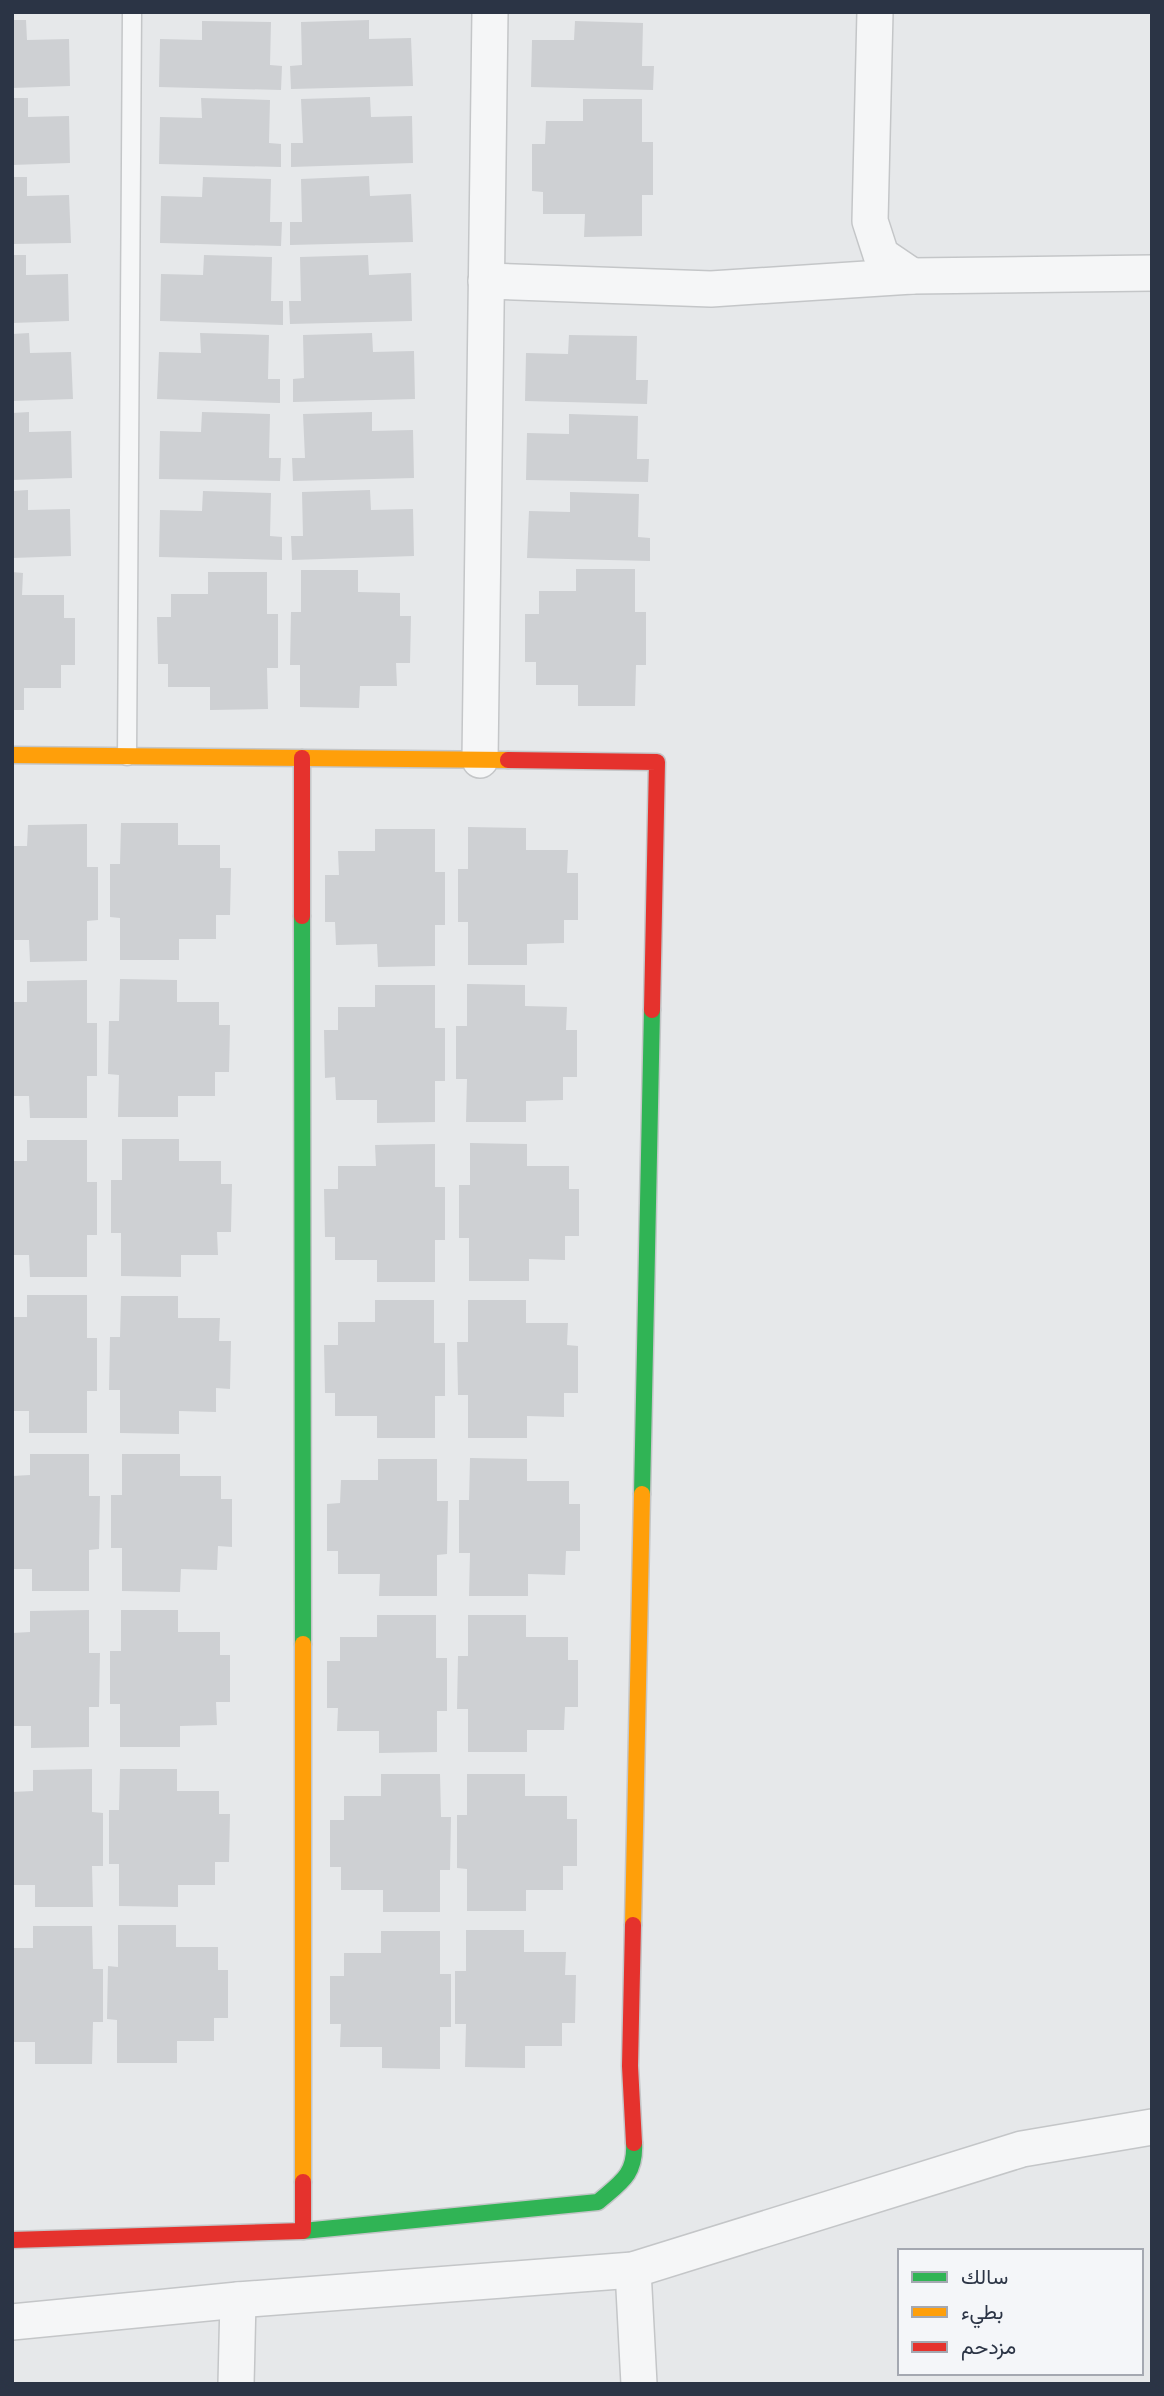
<svg xmlns="http://www.w3.org/2000/svg" width="1164" height="2396" viewBox="0 0 1164 2396" font-family="'Titillium Web',Vazirmatn,sans-serif">
<style>
.building{fill:#ced0d3}
.lines{fill:none;stroke-linecap:round;stroke-linejoin:round}
.lane-casing{stroke:#c4c6c8;stroke-width:21}
.street-casing{stroke:#c4c6c8;stroke-width:38}
.fast-casing{stroke:#c4c6c8;stroke-width:19}
.slow-casing{stroke:#c4c6c8;stroke-width:19}
.jam-casing{stroke:#c4c6c8;stroke-width:19}
.lane{stroke:#f5f6f7;stroke-width:18}
.street{stroke:#f5f6f7;stroke-width:35}
.fast{stroke:#30b455;stroke-width:16}
.slow{stroke:#ff9f0a;stroke-width:16}
.jam{stroke:#e5322d;stroke-width:16}
</style>
<rect width="100%" height="100%" fill="#e6e8ea"/>
<!-- building -->
<g class="building">
<polygon points="12,20 26,20 27,40 69,39 70,86 12,88"/>
<polygon points="369,20 369,39 411,38 413,86 291,89 290,66 302,65 301,22"/>
<polygon points="202,21 271,22 270,65 282,66 281,90 159,87 160,39 202,40"/>
<polygon points="575,21 643,23 642,66 654,66 653,90 531,87 532,40 574,40"/>
<polygon points="370,97 371,117 412,116 413,163 291,167 291,143 303,143 301,99"/>
<polygon points="12,98 28,98 28,117 69,116 70,163 12,165"/>
<polygon points="201,98 270,100 269,143 281,144 281,167 159,164 160,117 202,118"/>
<polygon points="583,99 642,99 642,142 653,142 653,195 642,195 642,236 584,237 585,214 543,214 543,192 532,191 532,144 545,144 546,121 583,121"/>
<polygon points="369,176 370,196 411,194 413,242 290,245 290,222 302,222 301,179"/>
<polygon points="12,177 27,177 27,196 69,195 71,243 12,244"/>
<polygon points="203,177 271,179 270,222 282,222 281,246 160,243 161,196 202,197"/>
<polygon points="12,255 26,255 26,275 68,274 69,321 12,323"/>
<polygon points="204,255 272,257 271,301 283,301 283,325 160,321 161,274 203,275"/>
<polygon points="368,255 369,275 411,273 412,321 290,324 289,301 301,301 300,257"/>
<polygon points="29,333 30,353 71,352 73,399 12,401 12,334"/>
<polygon points="200,333 269,335 268,379 280,379 280,403 157,399 159,352 201,353"/>
<polygon points="372,333 373,352 414,351 415,399 293,402 293,379 304,378 303,335"/>
<polygon points="569,335 637,336 636,380 648,380 647,404 525,401 526,353 568,354"/>
<polygon points="29,412 29,432 71,431 72,478 12,480 12,413"/>
<polygon points="202,412 270,414 269,458 281,458 280,481 159,479 160,431 201,432"/>
<polygon points="372,412 372,431 413,430 414,478 293,481 292,458 305,458 303,414"/>
<polygon points="569,414 638,416 637,459 649,459 648,482 526,480 527,433 569,434"/>
<polygon points="28,490 28,510 70,509 71,556 12,558 12,491"/>
<polygon points="370,490 371,510 413,509 414,556 292,560 291,536 303,536 302,492"/>
<polygon points="203,491 271,493 270,536 282,537 282,560 159,557 160,510 202,511"/>
<polygon points="570,492 639,494 638,537 650,538 650,561 527,558 529,511 570,512"/>
<polygon points="576,569 635,569 635,612 646,612 646,665 636,665 635,706 578,706 578,685 536,685 536,662 525,662 525,614 539,614 539,591 576,591"/>
<polygon points="301,570 358,570 358,592 400,593 400,616 411,616 410,663 396,663 397,686 360,686 359,708 300,707 300,665 290,665 291,612 301,612"/>
<polygon points="12,572 23,573 22,595 64,595 64,618 75,618 75,665 61,665 61,688 24,688 24,710 12,710"/>
<polygon points="208,572 267,572 267,614 278,614 278,668 267,668 268,709 210,710 210,687 168,687 168,664 158,664 157,617 171,617 171,594 208,594"/>
<polygon points="121,823 178,823 178,845 220,845 220,868 231,868 230,915 216,915 216,939 179,939 179,960 120,960 120,918 110,917 110,864 120,864"/>
<polygon points="87,824 87,867 98,867 98,920 87,921 87,961 30,962 29,940 12,940 12,846 27,846 28,825"/>
<polygon points="468,827 526,828 526,850 568,850 567,873 578,873 578,920 564,920 564,943 527,944 527,965 468,965 468,922 458,922 458,869 468,869"/>
<polygon points="375,829 435,829 435,872 445,872 445,925 435,925 435,966 378,967 377,944 336,945 335,922 325,922 325,875 339,875 338,851 375,851"/>
<polygon points="120,979 177,980 177,1002 219,1002 219,1025 230,1025 229,1072 215,1072 215,1096 178,1096 178,1117 118,1117 119,1075 108,1074 109,1021 119,1021"/>
<polygon points="87,980 87,1023 97,1023 97,1076 87,1076 87,1118 30,1118 29,1096 12,1096 12,1002 27,1002 27,981"/>
<polygon points="467,984 525,985 525,1006 567,1007 566,1030 577,1030 577,1077 563,1077 563,1100 526,1101 526,1122 466,1122 467,1079 456,1079 456,1026 467,1026"/>
<polygon points="375,985 435,985 435,1028 445,1028 445,1081 435,1081 435,1122 377,1123 377,1100 336,1100 335,1077 325,1078 324,1030 338,1030 338,1007 375,1007"/>
<polygon points="122,1139 179,1139 179,1161 221,1161 221,1184 232,1184 231,1232 217,1232 218,1255 181,1255 181,1277 121,1276 121,1233 111,1233 111,1180 122,1180"/>
<polygon points="27,1140 87,1140 87,1182 97,1182 97,1235 87,1235 87,1277 30,1277 29,1255 12,1255 12,1161 27,1161"/>
<polygon points="470,1143 527,1144 527,1166 569,1166 569,1189 579,1189 579,1236 565,1236 565,1260 529,1259 529,1281 469,1281 469,1238 459,1238 459,1185 470,1185"/>
<polygon points="435,1144 435,1187 445,1187 445,1240 435,1240 435,1282 377,1282 377,1260 335,1260 335,1237 325,1237 324,1189 338,1189 338,1166 376,1166 375,1145"/>
<polygon points="27,1295 87,1295 87,1338 97,1338 97,1391 87,1391 87,1433 29,1433 29,1411 12,1411 12,1317 27,1317"/>
<polygon points="121,1296 178,1296 178,1318 220,1318 219,1341 231,1341 230,1389 216,1388 216,1412 179,1411 179,1434 120,1433 120,1390 109,1390 110,1337 120,1337"/>
<polygon points="375,1300 434,1300 434,1343 445,1343 445,1396 435,1396 435,1438 377,1438 377,1416 335,1416 335,1393 325,1393 324,1345 338,1345 338,1322 375,1322"/>
<polygon points="468,1300 526,1300 526,1323 568,1323 567,1345 578,1346 578,1393 564,1393 564,1417 527,1416 527,1438 468,1438 468,1395 458,1395 457,1342 468,1342"/>
<polygon points="30,1454 89,1454 89,1496 100,1496 99,1549 89,1550 89,1591 32,1591 32,1569 12,1569 12,1476 30,1475"/>
<polygon points="122,1454 180,1454 180,1476 221,1476 221,1499 232,1499 232,1547 218,1546 217,1570 181,1569 180,1592 122,1591 122,1548 111,1548 111,1495 122,1495"/>
<polygon points="470,1458 527,1459 527,1481 569,1481 569,1504 580,1504 580,1551 566,1551 565,1575 528,1574 528,1596 469,1596 470,1553 459,1553 459,1500 469,1500"/>
<polygon points="378,1459 437,1459 437,1501 448,1501 447,1554 437,1555 437,1596 379,1596 380,1574 338,1574 338,1551 327,1551 327,1504 340,1503 341,1480 378,1480"/>
<polygon points="89,1610 89,1653 100,1653 99,1707 89,1707 89,1747 31,1748 31,1726 12,1726 12,1633 30,1632 30,1611"/>
<polygon points="121,1610 178,1610 178,1632 220,1632 220,1655 230,1655 230,1702 216,1702 217,1725 180,1726 180,1747 120,1747 120,1704 110,1704 110,1651 121,1651"/>
<polygon points="377,1615 436,1615 436,1658 447,1658 447,1711 437,1711 437,1752 379,1753 379,1731 337,1731 338,1708 327,1708 327,1661 340,1661 340,1637 377,1637"/>
<polygon points="468,1615 526,1615 526,1637 568,1637 568,1660 578,1660 578,1707 565,1707 564,1730 527,1730 527,1752 468,1752 468,1709 457,1709 458,1656 468,1656"/>
<polygon points="92,1769 92,1812 103,1813 103,1866 92,1866 93,1907 35,1907 35,1885 12,1885 12,1792 33,1791 33,1770"/>
<polygon points="120,1769 177,1769 177,1791 219,1791 219,1814 230,1814 229,1862 215,1862 215,1885 178,1885 178,1907 119,1906 119,1864 109,1864 109,1810 119,1810"/>
<polygon points="381,1774 440,1774 441,1817 451,1817 450,1870 440,1870 440,1912 383,1912 383,1890 341,1890 341,1867 330,1867 330,1820 344,1820 344,1796 381,1796"/>
<polygon points="467,1774 525,1774 525,1796 567,1796 567,1819 577,1819 577,1866 563,1866 563,1890 526,1890 526,1911 467,1911 467,1869 457,1868 457,1815 467,1815"/>
<polygon points="118,1925 176,1925 176,1947 218,1947 218,1970 228,1970 228,2018 214,2018 214,2041 177,2041 177,2063 117,2063 117,2020 107,2019 108,1966 118,1967"/>
<polygon points="33,1926 92,1926 93,1969 103,1969 103,2022 93,2022 92,2064 35,2064 35,2042 12,2042 12,1948 33,1948"/>
<polygon points="466,1930 524,1930 524,1952 566,1952 565,1975 576,1975 575,2023 562,2023 562,2046 525,2046 525,2068 465,2067 466,2024 455,2024 455,1971 466,1971"/>
<polygon points="381,1931 440,1931 440,1974 451,1974 451,2027 440,2027 440,2069 382,2068 382,2047 340,2047 341,2024 330,2024 330,1976 344,1976 344,1953 381,1953"/>
</g>
<g class="lines">
<defs>
<polyline id="lane" points="127,756 132,12"/>
<g id="street">
<polyline points="875,12 870,221 881,255 912,276"/>
<polyline points="486,281 711,289 912,276 1152,273"/>
<polyline points="480,760 490,12"/>
<polyline points="633,2270 639,2384"/>
<polyline points="12,2322 238,2300 633,2270 1022,2149 1152,2127"/>
<polyline points="236,2384 238,2300"/>
</g>
<g id="fast">
<polyline points="302,916 303,1644"/>
<polyline points="642,1494 652,1010"/>
<path d="M303 2231 598 2202C620 2183 636 2175 634 2143"/>
</g>
<g id="slow">
<polyline points="12,755 508,760"/>
<polyline points="303,1644 303,2182"/>
<polyline points="633,1925 642,1494"/>
</g>
<g id="jam">
<polyline points="302,758 302,916"/>
<polyline points="508,760 657,762 652,1010"/>
<polyline points="633,1925 630,2066 634,2143"/>
<polyline points="12,2240 303,2231 303,2182"/>
</g>
</defs>
<!-- lane casing -->
<use href="#lane" class="lane-casing"/>
<!-- street casing -->
<use href="#street" class="street-casing"/>
<!-- fast casing -->
<use href="#fast" class="fast-casing"/>
<!-- slow casing -->
<use href="#slow" class="slow-casing"/>
<!-- jam casing -->
<use href="#jam" class="jam-casing"/>
<!-- lane -->
<use href="#lane" class="lane"/>
<!-- street -->
<use href="#street" class="street"/>
<!-- fast -->
<use href="#fast" class="fast"/>
<!-- slow -->
<use href="#slow" class="slow"/>
<!-- jam -->
<use href="#jam" class="jam"/>
</g>
<!-- border -->
<rect width="1164" height="2396" fill="none" stroke="#2b3445" stroke-width="28"/>
<!-- legend -->
<rect x="898" y="2249" width="245" height="126" fill="#f4f6f9" stroke="#a4a8b1" stroke-width="2"/>
<rect x="912" y="2272" width="35" height="10" fill="#30b455" stroke="#a4a8b1" stroke-width="2"/>
<text x="961" y="2284" font-size="21" fill="#2b3445">سالك</text>
<rect x="912" y="2307" width="35" height="10" fill="#ff9f0a" stroke="#a4a8b1" stroke-width="2"/>
<text x="961" y="2319" font-size="21" fill="#2b3445">بطيء</text>
<rect x="912" y="2342" width="35" height="10" fill="#e5322d" stroke="#a4a8b1" stroke-width="2"/>
<text x="961" y="2354" font-size="21" fill="#2b3445">مزدحم</text>
</svg>
